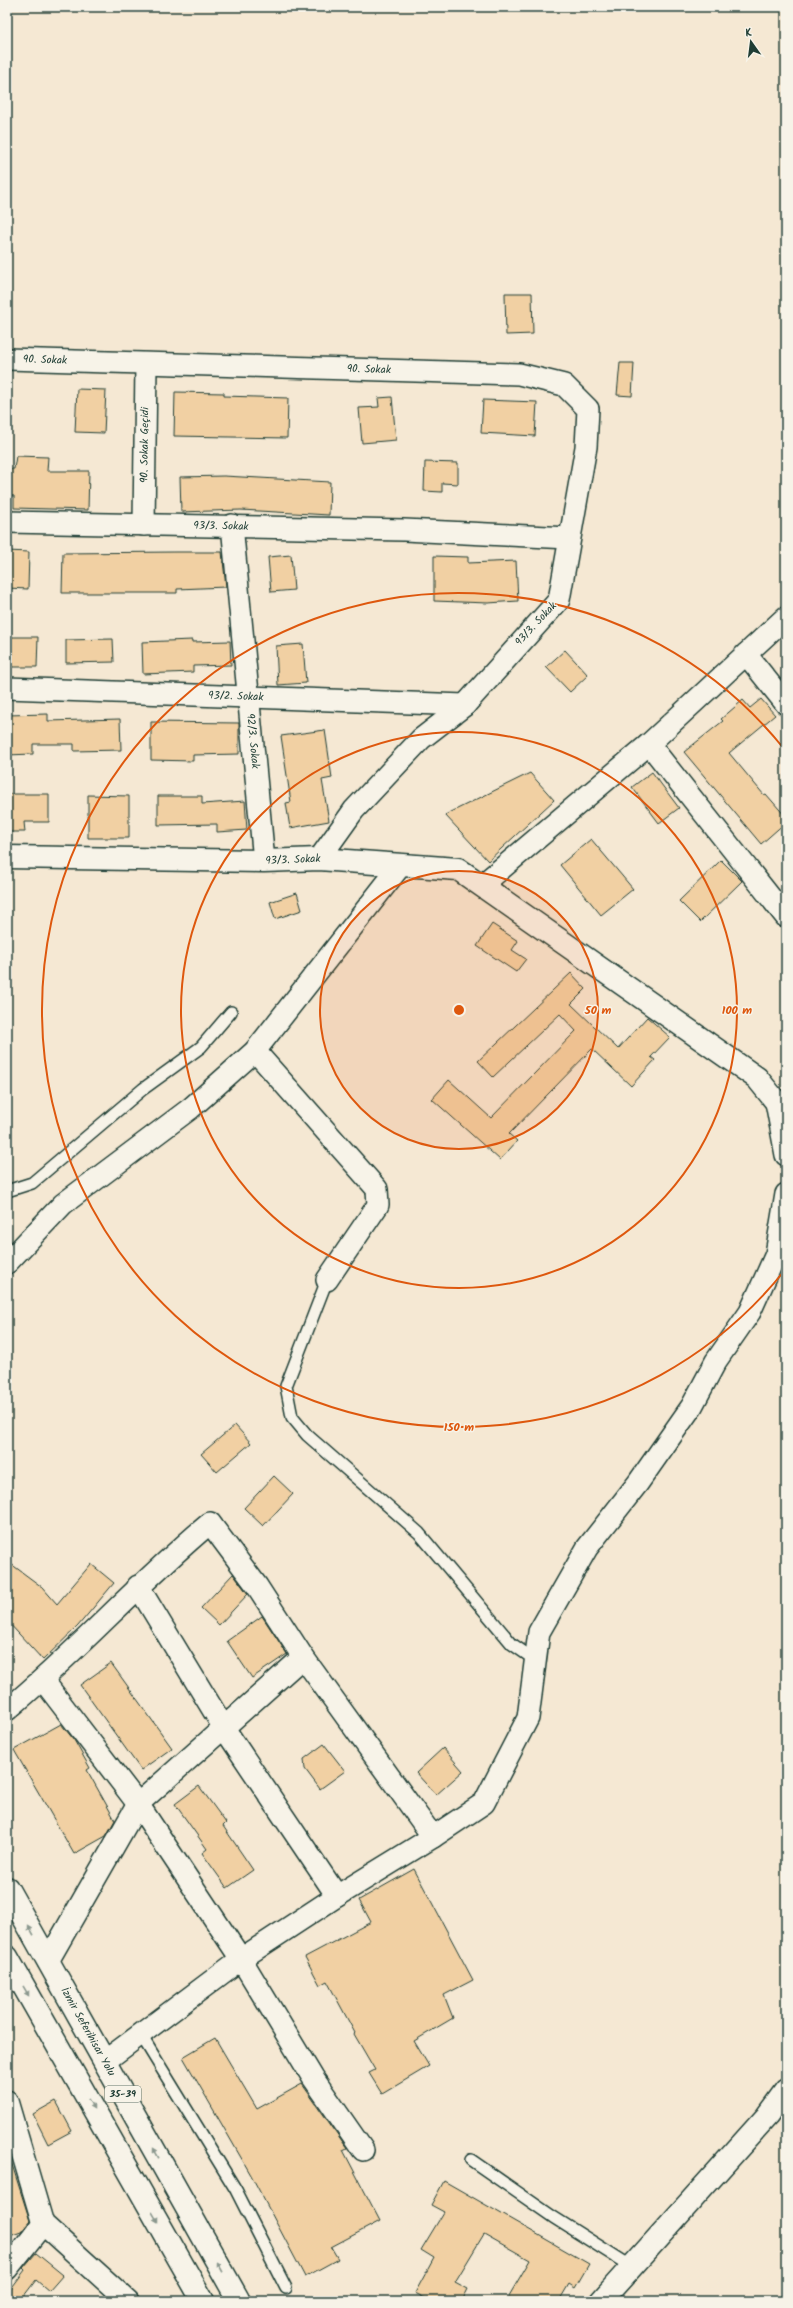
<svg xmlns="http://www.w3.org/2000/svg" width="793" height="2308" viewBox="0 0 793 2308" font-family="Kalam,sans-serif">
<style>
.building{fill:#f1d0a3;stroke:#1f3d34}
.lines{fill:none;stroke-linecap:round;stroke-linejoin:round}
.service-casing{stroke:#1f3d34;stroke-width:14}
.minor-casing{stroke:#1f3d34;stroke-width:24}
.tertiary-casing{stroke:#1f3d34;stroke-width:25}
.primary-casing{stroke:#1f3d34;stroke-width:25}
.service{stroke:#f7f3e8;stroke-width:11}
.minor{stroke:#f7f3e8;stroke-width:21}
.tertiary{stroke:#f7f3e8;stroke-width:22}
.primary{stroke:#f7f3e8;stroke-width:22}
.oneway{fill:#8b988e}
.ring{fill:none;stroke:#de580e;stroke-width:2}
.labels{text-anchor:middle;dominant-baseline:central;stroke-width:3;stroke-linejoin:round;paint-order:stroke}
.shield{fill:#f7f3e8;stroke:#60746a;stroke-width:1}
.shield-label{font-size:10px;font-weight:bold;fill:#1f3d34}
.street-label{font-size:11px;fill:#1f3d34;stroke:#f7f3e8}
.centre{fill:#de580e;stroke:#f7f3e8;stroke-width:2}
.ring-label{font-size:12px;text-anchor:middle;font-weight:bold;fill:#de580e;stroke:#f7f3e8;stroke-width:3;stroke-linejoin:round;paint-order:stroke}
</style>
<rect width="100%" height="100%" fill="#f5e8d3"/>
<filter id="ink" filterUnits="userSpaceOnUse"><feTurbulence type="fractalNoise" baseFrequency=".025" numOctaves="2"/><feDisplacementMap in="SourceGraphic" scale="8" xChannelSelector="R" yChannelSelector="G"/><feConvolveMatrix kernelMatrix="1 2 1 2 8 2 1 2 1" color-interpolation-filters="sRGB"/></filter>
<g filter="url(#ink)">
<!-- building -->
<g class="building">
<polygon points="505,293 532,293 533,334 506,335"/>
<polygon points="620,363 634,363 632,396 617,395"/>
<polygon points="77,389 106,390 104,433 75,432"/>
<polygon points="175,392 224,393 224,396 288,398 287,438 174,436"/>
<polygon points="392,397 396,440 362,443 359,408 379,407 378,398"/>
<polygon points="483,400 537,402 535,436 481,433"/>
<polygon points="16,456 48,457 47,471 89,471 88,510 14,508 14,496 7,495 7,469 14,469"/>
<polygon points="425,462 458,463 458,484 442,483 442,492 424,491"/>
<polygon points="224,476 330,482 329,515 241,510 181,512 180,477"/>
<polygon points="7,551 29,552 28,589 7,588"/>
<polygon points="176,552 222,552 226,587 177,589 177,593 62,593 63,553"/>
<polygon points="291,555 294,590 271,592 268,557"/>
<polygon points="434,556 468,557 468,563 516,561 518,601 488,603 434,601"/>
<polygon points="7,637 38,637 37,667 7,667"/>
<polygon points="113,639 114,662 66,663 66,640"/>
<polygon points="192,640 192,642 230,641 231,665 193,666 193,672 143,674 142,642"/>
<polygon points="303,644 306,683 278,685 276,646"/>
<polygon points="565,650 588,675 570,692 546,667"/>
<polygon points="761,699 775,715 729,753 764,795 766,794 786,817 786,822 761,844 684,752 723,721 721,719 743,700 750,708"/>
<polygon points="48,714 48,721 120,719 121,750 74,751 74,744 33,744 33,754 7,755 7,715"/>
<polygon points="151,722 239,723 239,754 193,755 193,761 151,760"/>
<polygon points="325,730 332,778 322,780 329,821 290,828 286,803 291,802 281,736"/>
<polygon points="652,772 679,808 659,823 632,787"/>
<polygon points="530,773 554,800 488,861 445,815"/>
<polygon points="7,794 49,794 49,822 24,822 25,832 7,832"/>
<polygon points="88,795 129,796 129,838 88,838"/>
<polygon points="158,796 202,796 202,804 245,801 247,830 217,832 217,824 158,825"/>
<polygon points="591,839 633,889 601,915 560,865"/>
<polygon points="721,860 742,881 700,922 679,901"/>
<polygon points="297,893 302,910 275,919 270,902"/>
<polygon points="492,924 518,941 512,950 526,959 516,972 477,946"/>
<polygon points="571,973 586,989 571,1004 618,1049 647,1017 670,1037 651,1057 655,1060 631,1086 592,1049 509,1134 517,1141 500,1160 432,1099 449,1080 491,1118 576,1031 560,1014 493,1077 478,1061"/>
<polygon points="235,1425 251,1443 217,1472 201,1454"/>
<polygon points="274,1476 293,1494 263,1526 244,1508"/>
<polygon points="7,1561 42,1587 57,1604 91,1564 114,1583 78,1626 43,1660 7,1621"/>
<polygon points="233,1574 248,1594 219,1625 201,1608"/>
<polygon points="262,1616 287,1654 252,1678 227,1641"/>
<polygon points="111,1663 172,1748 141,1770 80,1685"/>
<polygon points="61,1724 74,1740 90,1768 87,1770 115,1820 106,1836 74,1854 14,1750"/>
<polygon points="324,1744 345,1771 320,1789 305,1769 304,1759"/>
<polygon points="443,1748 463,1771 436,1795 416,1773"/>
<polygon points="199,1786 226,1823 223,1826 253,1870 227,1888 202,1853 207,1849 175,1804"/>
<polygon points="414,1869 473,1980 444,1995 453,2018 414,2041 429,2066 382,2094 369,2073 375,2070 354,2034 355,2033 327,1981 320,1985 305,1957 371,1922 359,1900"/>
<polygon points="215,2038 257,2109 302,2084 347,2148 343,2150 380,2221 331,2247 338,2259 305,2277 251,2175 183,2057"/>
<polygon points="56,2101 72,2131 48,2144 33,2114"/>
<polygon points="7,2149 30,2221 21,2232 7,2237"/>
<polygon points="444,2181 589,2264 575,2288 569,2284 559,2301 506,2301 530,2260 484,2234 455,2282 468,2289 462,2301 431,2301 415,2293 434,2258 421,2250 444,2212 431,2205"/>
<polygon points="36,2253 63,2275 49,2291 36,2280 20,2301 7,2301 7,2294 25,2270 23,2268"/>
</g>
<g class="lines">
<defs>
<g id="service">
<polyline points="7,1191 32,1183 143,1089 201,1047 231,1012"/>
<polyline points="327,1280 286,1386 292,1417 307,1435 419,1533 512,1644 535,1660"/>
<polyline points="141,2035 236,2190 286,2288"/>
<polyline points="471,2160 553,2217 632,2267"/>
</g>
<g id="minor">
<path id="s1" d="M7 359 519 374 564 385 588 409 586 447 559 600 465 705 421 739 354 810 319 859"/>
<path id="s2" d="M7 522 404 530 569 538"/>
<path id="s3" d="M144 525 146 364"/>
<path id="s4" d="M232 525 264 861"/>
<polyline points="746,654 786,704"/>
<path id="s5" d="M7 688 465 705"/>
<polyline points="649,744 786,917"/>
<polyline points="482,885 649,744 786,617"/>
<polyline points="255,1051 377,1189 378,1205 327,1280"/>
<polyline points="776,1102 786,1155"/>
<polyline points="7,1263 63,1204 191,1108 255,1051 401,865"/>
<polyline points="138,1586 224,1728 337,1896"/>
<polyline points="43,1680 138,1804 241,1959 313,2078 363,2150"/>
<path d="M7 1710C78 1651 139 1582 210 1523L257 1586 303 1657 433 1837 337 1896 241 1959 105 2061"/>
<polyline points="433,1837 484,1803 528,1718 539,1632 587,1548 638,1483 692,1406 716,1361 750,1312 776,1254 786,1194"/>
<polyline points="48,1961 138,1804 303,1657"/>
<polyline points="7,2101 43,2224 128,2301"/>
<polyline points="7,2269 43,2224"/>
</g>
<g id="tertiary">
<path id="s6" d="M7 857 264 861 319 859 458 869 757 1078 786 1114"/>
<polyline points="601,2301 767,2116 786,2090"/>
</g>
<g id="primary">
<path id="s7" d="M7 1888 239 2301"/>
<polyline points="7,1957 203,2301"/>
</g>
</defs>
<!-- service casing -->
<use href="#service" class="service-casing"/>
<!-- minor casing -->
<use href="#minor" class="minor-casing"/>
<!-- tertiary casing -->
<use href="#tertiary" class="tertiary-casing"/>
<!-- primary casing -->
<use href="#primary" class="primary-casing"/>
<!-- service -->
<use href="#service" class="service"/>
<!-- minor -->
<use href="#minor" class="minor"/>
<!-- tertiary -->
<use href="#tertiary" class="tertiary"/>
<!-- primary -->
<use href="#primary" class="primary"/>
</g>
<!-- one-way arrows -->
<defs><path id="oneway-solid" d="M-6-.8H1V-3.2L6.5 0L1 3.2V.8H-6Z"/></defs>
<g class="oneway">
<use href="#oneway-solid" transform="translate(31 1930) rotate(-119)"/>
<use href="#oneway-solid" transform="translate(26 1991) rotate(60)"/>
<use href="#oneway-solid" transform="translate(91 2104) rotate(60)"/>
<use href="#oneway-solid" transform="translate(156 2153) rotate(-119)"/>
<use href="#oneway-solid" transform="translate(155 2217) rotate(60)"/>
<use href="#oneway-solid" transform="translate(220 2267) rotate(-119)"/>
</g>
</g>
<!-- distance rings -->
<circle cx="459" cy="1010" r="139" fill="#de580e" fill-opacity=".12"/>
<g class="ring">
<circle cx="459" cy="1010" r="139"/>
<circle cx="459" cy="1010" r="278"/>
<path d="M785 1270A417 417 0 1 1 785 750"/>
</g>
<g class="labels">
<!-- shield labels -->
<rect class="shield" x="105" y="2086" width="36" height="16" rx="3"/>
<g class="shield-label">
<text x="123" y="2094">35-39</text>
</g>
<!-- street labels -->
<g class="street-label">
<text stroke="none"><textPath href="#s1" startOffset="38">90. Sokak</textPath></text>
<text stroke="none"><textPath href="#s1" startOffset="362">90. Sokak</textPath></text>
<text stroke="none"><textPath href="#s3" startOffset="80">90. Sokak Geçidi</textPath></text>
<text stroke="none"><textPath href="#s2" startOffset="214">93/3. Sokak</textPath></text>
<text transform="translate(536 624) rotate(-47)">93/3. Sokak</text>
<text stroke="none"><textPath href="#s5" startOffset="229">93/2. Sokak</textPath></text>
<text stroke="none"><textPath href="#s4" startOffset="217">92/3. Sokak</textPath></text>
<text stroke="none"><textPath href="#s6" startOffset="286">93/3. Sokak</textPath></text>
<text stroke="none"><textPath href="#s7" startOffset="165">İzmir Seferihisar Yolu</textPath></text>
</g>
</g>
<circle cx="459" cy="1010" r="6" class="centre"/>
<g class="ring-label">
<text x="598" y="1014">50 m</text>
<text x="737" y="1014">100 m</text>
<text x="459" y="1431">150 m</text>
</g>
<!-- margin -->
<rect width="793" height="2308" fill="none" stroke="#f7f3e8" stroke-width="24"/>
<rect x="12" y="12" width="769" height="2284" fill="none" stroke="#1f3d34" stroke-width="1.5" filter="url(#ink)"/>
<!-- north arrow -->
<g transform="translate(751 42) rotate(346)" stroke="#f7f3e8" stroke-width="3" paint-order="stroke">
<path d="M0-3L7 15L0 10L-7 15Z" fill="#1f3d34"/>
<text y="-6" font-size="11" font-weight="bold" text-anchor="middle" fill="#1f3d34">K</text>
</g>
</svg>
